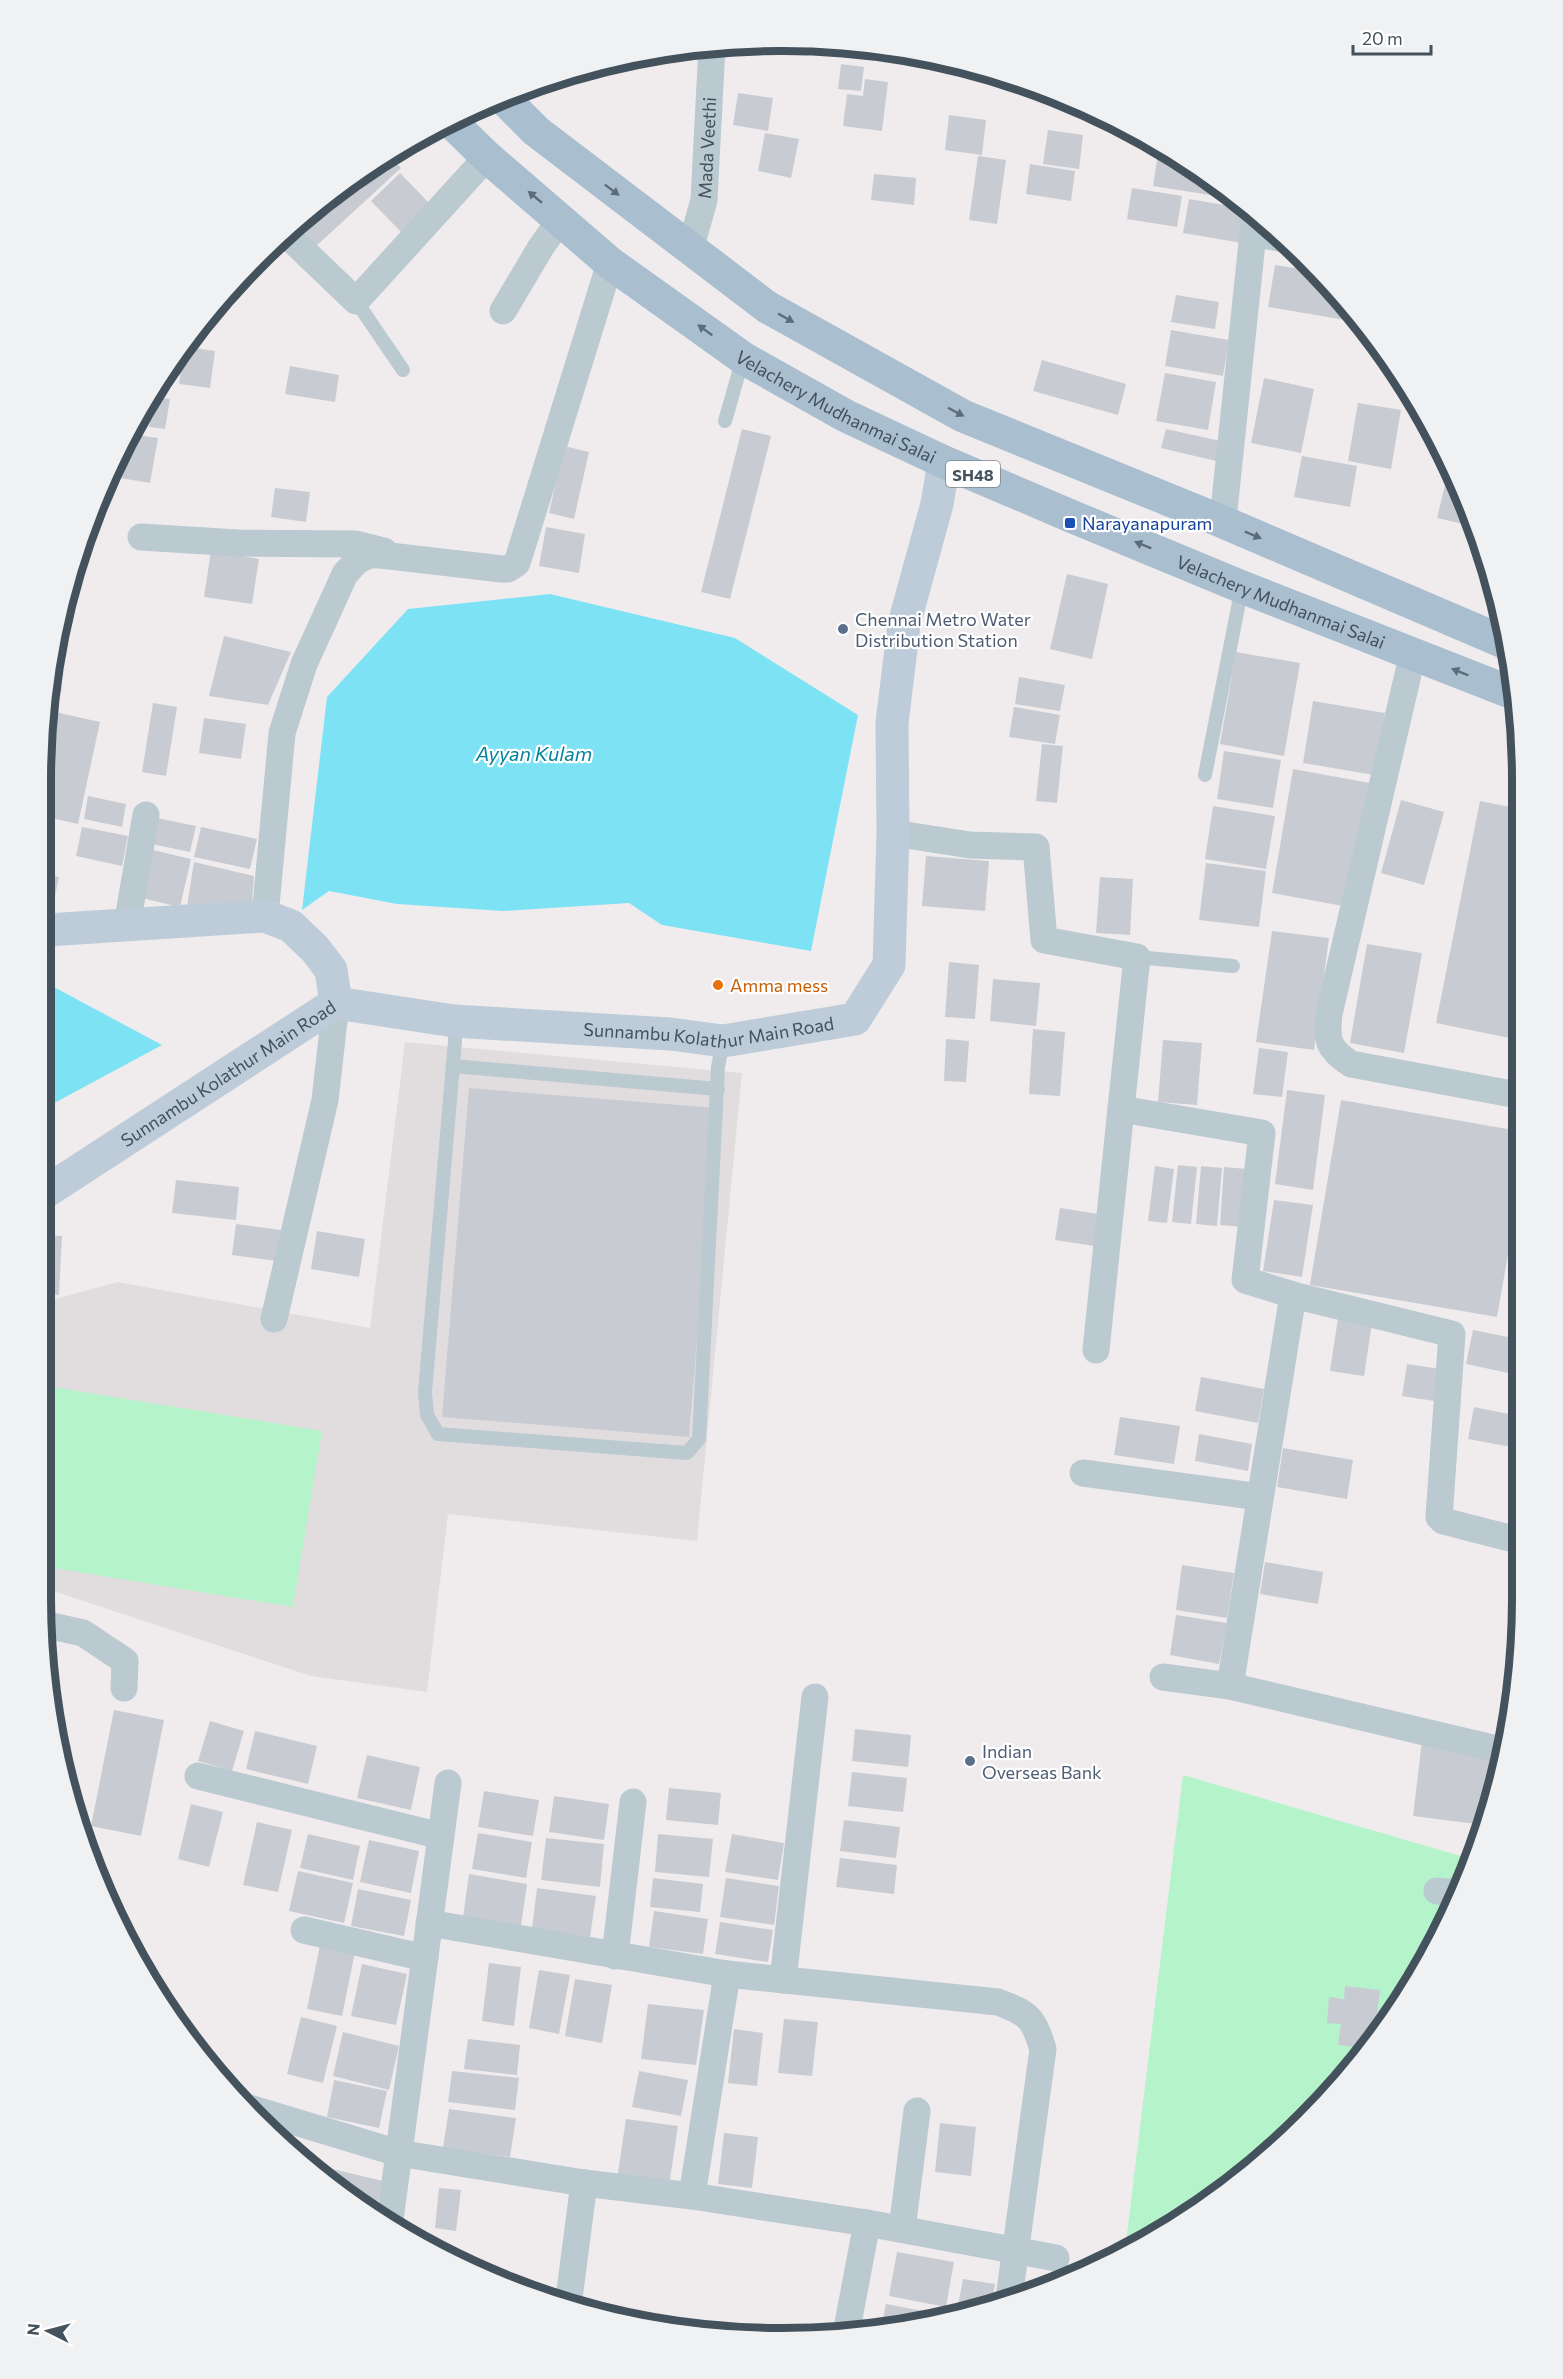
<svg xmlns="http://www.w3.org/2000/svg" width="1563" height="2379" viewBox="0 0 1563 2379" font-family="Commissioner,sans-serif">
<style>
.education{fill:#e1dddf}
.green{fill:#b5f3ca}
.water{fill:#7ee2f5}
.building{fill:#c8ccd2}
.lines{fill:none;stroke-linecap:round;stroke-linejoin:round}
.lane{stroke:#bbc9d1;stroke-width:14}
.street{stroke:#bbc9d1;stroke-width:27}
.secondary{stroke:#bdccd8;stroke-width:33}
.primary{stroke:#a9becf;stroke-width:33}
.oneway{fill:#5c6d79}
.transit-dot{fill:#1a4fb4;stroke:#fff;stroke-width:2}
.service-dot{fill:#5c6f8a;stroke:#fff;stroke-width:2}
.food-dot{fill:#e8710a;stroke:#fff;stroke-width:2}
.labels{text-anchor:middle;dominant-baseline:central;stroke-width:4.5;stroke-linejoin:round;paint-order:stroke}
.shield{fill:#fff;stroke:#7b868d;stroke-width:1.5}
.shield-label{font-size:16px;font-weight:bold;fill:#43525c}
.street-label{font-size:18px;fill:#43525c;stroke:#fff}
.transit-label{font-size:18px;fill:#164399;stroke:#fff;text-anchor:start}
.service-label{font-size:18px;fill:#4e5e75;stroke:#fff;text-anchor:start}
.food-label{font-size:18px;fill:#c56008;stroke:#fff;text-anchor:start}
.water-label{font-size:20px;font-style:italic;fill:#03829a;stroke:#fff}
.rim{fill:none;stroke:#43525c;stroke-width:8}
</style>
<rect width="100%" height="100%" fill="#f0eced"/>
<!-- education -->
<polygon class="education" points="405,1042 742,1073 697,1541 448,1514 427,1692 311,1676 47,1589 47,1301 118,1282 370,1328"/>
<!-- green -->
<g class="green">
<polygon points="47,1386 322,1431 293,1607 47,1567"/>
<polygon points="1183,1775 1471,1859 1446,1925 1338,2086 1270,2155 1152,2239 1125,2250"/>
</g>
<!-- water -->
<g class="water">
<polygon points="550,594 735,638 858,715 811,951 662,925 629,903 503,911 397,904 329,891 302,910 327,697 408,609"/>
<polygon points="47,986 52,986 162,1045 47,1107"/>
</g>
<!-- building -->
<g class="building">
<polygon points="763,43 808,45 807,56 762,50"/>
<polygon points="841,64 864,67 861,91 838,89"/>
<polygon points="865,79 888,82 882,131 843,126 847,94 863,96"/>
<polygon points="738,93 773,98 768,131 733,125"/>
<polygon points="949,115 986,120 982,155 945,150"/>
<polygon points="1048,130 1083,135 1079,169 1043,164"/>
<polygon points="765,133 799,139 791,178 758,171"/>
<polygon points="1159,147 1164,148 1235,199 1153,186"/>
<polygon points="390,156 401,168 313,249 294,227 331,193"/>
<polygon points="978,156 1006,160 997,224 969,220"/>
<polygon points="1030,164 1075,171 1071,201 1026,194"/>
<polygon points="400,173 432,206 403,234 371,201"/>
<polygon points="874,174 916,178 914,205 871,200"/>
<polygon points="1132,188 1182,196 1177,227 1127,219"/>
<polygon points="1189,199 1248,209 1242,243 1183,233"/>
<polygon points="1275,265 1314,271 1347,307 1345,320 1268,307"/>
<polygon points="1176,295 1219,302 1215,329 1171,322"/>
<polygon points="1171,330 1229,340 1223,376 1165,366"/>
<polygon points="188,347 215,351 210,388 179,384 183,354"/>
<polygon points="1042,360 1126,384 1118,415 1033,391"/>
<polygon points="177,365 174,383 165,381 175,366"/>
<polygon points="290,366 339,375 335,402 285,394"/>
<polygon points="1165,373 1216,382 1208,430 1156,421"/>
<polygon points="1264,378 1314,389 1301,453 1251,443"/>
<polygon points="155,397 170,399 165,429 149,427"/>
<polygon points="1358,403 1401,410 1391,469 1348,461"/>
<polygon points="742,429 771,436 730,599 701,592"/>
<polygon points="1166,429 1221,441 1216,461 1161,448"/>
<polygon points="130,434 158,438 150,483 108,476 117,454"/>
<polygon points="564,446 589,452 574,519 549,513"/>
<polygon points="1302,456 1357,466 1350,507 1294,497"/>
<polygon points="1450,464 1467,508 1463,524 1437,518"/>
<polygon points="275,488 310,492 306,522 271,517"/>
<polygon points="546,527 585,534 579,573 539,566"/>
<polygon points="211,551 259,559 252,604 204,597"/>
<polygon points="1067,574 1108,584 1092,659 1050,649"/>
<polygon points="224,636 291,652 268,705 209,696"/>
<polygon points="1236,652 1300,663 1284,756 1220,744"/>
<polygon points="1019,677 1065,685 1060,711 1015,704"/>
<polygon points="1313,701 1385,713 1374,775 1303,763"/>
<polygon points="153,703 177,707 166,776 142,772"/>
<polygon points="1014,707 1060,715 1055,744 1009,737"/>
<polygon points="55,712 100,722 78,824 47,817 47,750"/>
<polygon points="204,718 246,724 241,759 199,753"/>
<polygon points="1042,744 1063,746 1057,803 1036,801"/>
<polygon points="1224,751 1281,760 1273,808 1217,799"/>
<polygon points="1293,769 1370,783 1348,907 1272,893"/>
<polygon points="88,796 126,804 122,827 84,819"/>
<polygon points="1401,800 1444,812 1424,885 1381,873"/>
<polygon points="1480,801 1521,809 1519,1040 1436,1023"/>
<polygon points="1213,806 1275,816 1266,869 1205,859"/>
<polygon points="152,817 196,826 190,852 147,843"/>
<polygon points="82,827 128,836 122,866 76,856"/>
<polygon points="201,827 257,839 250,869 194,857"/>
<polygon points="149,849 191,859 180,907 137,897"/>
<polygon points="926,856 989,861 985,911 922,906"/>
<polygon points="194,862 254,876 252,903 187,906"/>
<polygon points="1206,863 1266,871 1259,927 1199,920"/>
<polygon points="47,875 59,877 52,910 47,908"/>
<polygon points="1100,877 1133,879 1130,935 1096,933"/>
<polygon points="1272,931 1329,938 1314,1050 1256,1042"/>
<polygon points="1367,944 1422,953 1404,1053 1350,1043"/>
<polygon points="949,962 979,965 975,1019 945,1017"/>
<polygon points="993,979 1040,983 1036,1026 990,1021"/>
<polygon points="1033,1029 1065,1032 1060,1096 1029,1094"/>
<polygon points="946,1039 969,1041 966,1082 944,1081"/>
<polygon points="1163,1040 1202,1043 1197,1105 1158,1102"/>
<polygon points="1259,1048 1288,1052 1282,1097 1253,1094"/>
<polygon points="469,1088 716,1108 689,1437 442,1417"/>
<polygon points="1287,1090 1325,1095 1313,1190 1275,1184"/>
<polygon points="1341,1100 1519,1131 1519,1192 1497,1317 1310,1285"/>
<polygon points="1178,1165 1197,1167 1191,1224 1172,1222"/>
<polygon points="1155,1166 1174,1169 1167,1223 1148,1221"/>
<polygon points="1201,1166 1222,1168 1217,1226 1196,1224"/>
<polygon points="1224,1167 1247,1169 1242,1227 1220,1225"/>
<polygon points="176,1180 239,1187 236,1220 172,1213"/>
<polygon points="1274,1200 1313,1205 1302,1277 1263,1271"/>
<polygon points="1060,1208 1105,1215 1101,1247 1055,1240"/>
<polygon points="236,1224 289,1231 285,1262 232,1255"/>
<polygon points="317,1231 365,1239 359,1277 311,1269"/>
<polygon points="47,1235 62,1236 59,1295 47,1294"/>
<polygon points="1338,1318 1372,1323 1364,1376 1330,1371"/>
<polygon points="1473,1330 1518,1339 1518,1375 1466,1364"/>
<polygon points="1407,1364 1440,1369 1434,1401 1402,1396"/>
<polygon points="1201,1377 1264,1389 1258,1423 1195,1411"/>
<polygon points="1474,1407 1518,1416 1517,1448 1468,1439"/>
<polygon points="1120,1417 1180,1426 1174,1464 1114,1455"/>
<polygon points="1199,1434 1252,1444 1248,1471 1195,1461"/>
<polygon points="1283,1448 1353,1460 1347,1499 1277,1487"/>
<polygon points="1265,1562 1323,1572 1318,1604 1260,1594"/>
<polygon points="1182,1565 1234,1573 1227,1618 1176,1610"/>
<polygon points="1176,1615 1227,1623 1219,1664 1170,1655"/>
<polygon points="114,1710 164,1720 141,1836 91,1826"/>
<polygon points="210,1721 244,1731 232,1771 198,1761"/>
<polygon points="855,1729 911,1735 908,1767 852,1761"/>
<polygon points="255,1731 317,1746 308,1784 246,1769"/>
<polygon points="1422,1741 1497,1756 1490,1808 1484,1825 1413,1816"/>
<polygon points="367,1755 420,1767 411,1810 357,1798"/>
<polygon points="852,1772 907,1778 903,1812 848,1806"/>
<polygon points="669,1788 721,1793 718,1825 666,1820"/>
<polygon points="484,1791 539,1800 533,1836 478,1827"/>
<polygon points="554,1796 609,1804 604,1840 549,1832"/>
<polygon points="191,1804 223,1812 209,1867 178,1859"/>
<polygon points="844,1820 900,1827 896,1858 840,1851"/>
<polygon points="257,1822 292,1830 278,1892 243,1885"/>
<polygon points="478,1833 532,1842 526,1878 472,1869"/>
<polygon points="308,1834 360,1846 353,1880 300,1868"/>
<polygon points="658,1834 713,1839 709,1877 655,1872"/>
<polygon points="732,1834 784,1843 778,1880 725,1872"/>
<polygon points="546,1838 604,1844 600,1887 541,1880"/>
<polygon points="369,1840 419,1851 411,1893 360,1882"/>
<polygon points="840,1858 897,1865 894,1894 836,1887"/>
<polygon points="298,1871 353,1883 344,1923 289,1911"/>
<polygon points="469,1874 527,1884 521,1926 463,1917"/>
<polygon points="653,1878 703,1884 700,1912 650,1907"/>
<polygon points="726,1878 779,1886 774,1925 720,1917"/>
<polygon points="537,1888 596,1896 590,1937 532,1928"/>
<polygon points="358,1889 411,1900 404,1936 351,1926"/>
<polygon points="654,1911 708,1919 703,1954 649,1947"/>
<polygon points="720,1922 773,1930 768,1962 715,1954"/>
<polygon points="320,1945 355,1952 342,2016 307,2009"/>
<polygon points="489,1963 521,1967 514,2026 482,2021"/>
<polygon points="362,1964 407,1974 396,2025 351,2016"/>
<polygon points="539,1970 570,1975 559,2034 529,2028"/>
<polygon points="575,1979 612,1985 602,2043 565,2036"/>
<polygon points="1345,1986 1380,1990 1375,2031 1364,2048 1338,2045 1341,2024 1327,2023 1329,1997 1344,1999"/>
<polygon points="648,2004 704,2010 696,2065 641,2059"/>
<polygon points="301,2017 337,2026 323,2083 287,2074"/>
<polygon points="173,2019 186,2022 183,2031 176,2022"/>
<polygon points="784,2019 818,2022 812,2076 778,2073"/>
<polygon points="734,2029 763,2033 757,2086 728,2083"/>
<polygon points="343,2032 399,2046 389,2090 333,2076"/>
<polygon points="468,2039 520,2045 517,2075 464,2069"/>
<polygon points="452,2071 519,2078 515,2110 448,2102"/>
<polygon points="639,2071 688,2080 681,2116 632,2107"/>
<polygon points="334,2080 387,2091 379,2128 327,2117"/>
<polygon points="449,2109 516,2118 510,2157 443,2148"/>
<polygon points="626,2119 678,2126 669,2186 617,2179"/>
<polygon points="940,2123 976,2127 971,2176 935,2172"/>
<polygon points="724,2133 758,2137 752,2188 718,2184"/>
<polygon points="305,2163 317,2166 315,2172 309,2167"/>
<polygon points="324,2167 383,2181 376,2212 330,2185 322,2178"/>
<polygon points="439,2188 461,2190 456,2231 435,2228"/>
<polygon points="897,2252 954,2262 946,2307 889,2296"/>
<polygon points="963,2279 995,2284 991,2306 973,2313 956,2316"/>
<polygon points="886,2304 938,2314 937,2319 881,2328"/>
</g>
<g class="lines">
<!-- lane -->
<g class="lane">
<polyline points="356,301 403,370"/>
<polyline points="725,421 743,358"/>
<polyline points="1205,775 1242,587"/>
<polyline points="1137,957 1233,966"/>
<polyline points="454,1021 455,1041 425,1392 427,1415 438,1434 687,1453 699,1439 718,1067 723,1041"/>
<polyline points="453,1066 718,1089"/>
</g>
<!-- street -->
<g class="street">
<polyline points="1253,233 1284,239"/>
<polyline points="287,235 356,301 487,157"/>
<path id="s1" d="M690 250 704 200 712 46"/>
<polyline points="503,311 541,247 561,219"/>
<polyline points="1216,519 1224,510 1255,214"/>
<polyline points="141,537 238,543 356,544 384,551"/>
<path d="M1413 653 1329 1014C1326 1041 1328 1049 1351 1064L1512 1094"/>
<polyline points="47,691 48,688"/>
<polyline points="893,833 970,845 1036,847 1044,940 1137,957 1121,1109 1262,1133 1245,1280 1293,1295 1230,1686"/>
<polyline points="265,916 282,733 304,664 345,574 357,561 369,555 381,555 502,569 508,569 517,563 610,263"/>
<polyline points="127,925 146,815"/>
<polyline points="1293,1295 1452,1334 1439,1517 1443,1521 1517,1540"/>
<polyline points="274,1319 325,1100 336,1003"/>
<polyline points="1096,1350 1121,1109"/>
<polyline points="1083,1473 1260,1497"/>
<polyline points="47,1625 83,1633 125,1661 124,1688"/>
<polyline points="1163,1677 1230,1686 1505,1751"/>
<polyline points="198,1776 441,1836"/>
<polyline points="1437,1891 1458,1893"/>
<path d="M429 1923 727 1974 998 2002C1029 2014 1033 2017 1043 2049L1009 2298"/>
<polyline points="304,1930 425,1958"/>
<polyline points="615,1956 633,1802"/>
<polyline points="783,1980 815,1697"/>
<polyline points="246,2107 398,2153 584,2183 692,2196 867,2223 1056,2258"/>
<polyline points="692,2196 727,1974"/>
<polyline points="390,2220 448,1783"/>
<polyline points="902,2229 917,2111"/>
<polyline points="568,2306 584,2183"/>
<polyline points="846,2334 867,2223"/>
</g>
<!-- secondary -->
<g class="secondary">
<polyline points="47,930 265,916 291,926 315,949 331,970 336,1003"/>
<path id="s2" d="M47 1191 336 1003 454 1021 670 1034 723 1041 855 1019 889 965 893 833 892 723 904 624 937 504 944 462"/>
</g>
<!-- primary -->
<g class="primary">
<polyline points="503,98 536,131 767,307 963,416 1216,519 1506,643"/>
<path id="s3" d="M449 120 487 157 610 263 743 358 846 416 944 462 1066 514 1242 587 1515 694"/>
</g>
</g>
<!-- one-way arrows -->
<defs><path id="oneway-solid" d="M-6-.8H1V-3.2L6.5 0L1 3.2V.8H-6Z" transform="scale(1.5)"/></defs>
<g class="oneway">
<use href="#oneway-solid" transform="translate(612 190) rotate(37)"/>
<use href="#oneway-solid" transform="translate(535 197) rotate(-140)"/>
<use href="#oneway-solid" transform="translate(786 318) rotate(29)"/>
<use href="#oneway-solid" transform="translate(705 330) rotate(-144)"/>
<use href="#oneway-solid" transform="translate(956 412) rotate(28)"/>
<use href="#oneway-solid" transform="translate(1253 535) rotate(23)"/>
<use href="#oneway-solid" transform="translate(1143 545) rotate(-158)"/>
<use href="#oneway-solid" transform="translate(1460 672) rotate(-158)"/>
</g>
<!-- markers -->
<rect class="transit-dot" x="1064" y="517" width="12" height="12" rx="3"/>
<g class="service-dot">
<circle cx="843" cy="629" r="6"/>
<circle cx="970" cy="1761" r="6"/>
</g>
<circle class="food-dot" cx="718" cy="985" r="6"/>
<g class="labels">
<!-- shield labels -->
<rect class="shield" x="946" y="461" width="54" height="26" rx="4.5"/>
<g class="shield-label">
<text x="973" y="474">SH48</text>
</g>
<!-- street labels -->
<g class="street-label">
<text stroke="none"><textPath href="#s1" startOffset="104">Mada Veethi</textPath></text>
<text stroke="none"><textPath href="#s3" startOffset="484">Velachery Mudhanmai Salai</textPath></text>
<text stroke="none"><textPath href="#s3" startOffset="970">Velachery Mudhanmai Salai</textPath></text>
<text stroke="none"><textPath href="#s2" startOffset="720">Sunnambu Kolathur Main Road</textPath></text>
<text stroke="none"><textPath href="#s2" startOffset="216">Sunnambu Kolathur Main Road</textPath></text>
</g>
<!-- transit labels -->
<g class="transit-label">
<text x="1082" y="523">Narayanapuram</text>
</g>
<!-- service labels -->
<g class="service-label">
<text x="855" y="619">Chennai Metro Water<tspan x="855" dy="21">Distribution Station</tspan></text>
<text x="982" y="1751">Indian<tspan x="982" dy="21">Overseas Bank</tspan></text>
</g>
<!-- food labels -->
<g class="food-label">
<text x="730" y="985">Amma mess</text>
</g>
<!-- water labels -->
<g class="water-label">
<text x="534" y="753">Ayyan Kulam</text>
</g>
</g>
<!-- crop -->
<path d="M0 0H1563V2379H0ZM781 51H782A730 730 0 0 1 1512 781V1598A730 730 0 0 1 782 2328H781A730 730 0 0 1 51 1598V781A730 730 0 0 1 781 51Z" fill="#f0f1f2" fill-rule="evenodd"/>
<path class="rim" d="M781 51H782A730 730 0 0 1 1512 781V1598A730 730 0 0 1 782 2328H781A730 730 0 0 1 51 1598V781A730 730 0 0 1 781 51Z"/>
<!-- north arrow -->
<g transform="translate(48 2331) rotate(276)" stroke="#ffffff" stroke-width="4.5" paint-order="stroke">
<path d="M0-4.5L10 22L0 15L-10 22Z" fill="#43525c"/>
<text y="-9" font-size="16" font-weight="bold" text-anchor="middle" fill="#43525c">N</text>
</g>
<!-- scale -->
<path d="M1353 45v9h78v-9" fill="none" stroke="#43525c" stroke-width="3"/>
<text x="1362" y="45" font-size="18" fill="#43525c" stroke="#ffffff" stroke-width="4.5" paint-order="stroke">20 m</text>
</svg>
